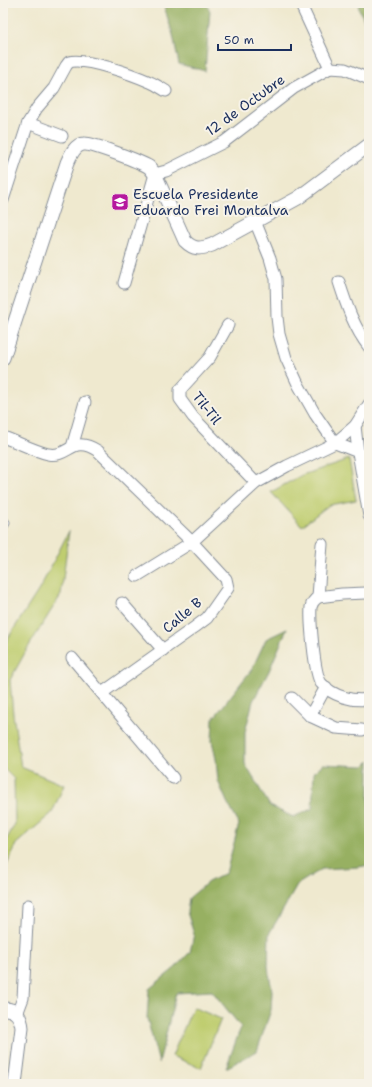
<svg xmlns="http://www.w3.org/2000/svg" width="372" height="1087" viewBox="0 0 372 1087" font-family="'Shantell Sans',sans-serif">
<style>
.green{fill:#bfcd6f;stroke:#6d7e66}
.forest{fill:#97b062;stroke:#597060}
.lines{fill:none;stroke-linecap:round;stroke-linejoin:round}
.minor-casing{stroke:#858c96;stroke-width:13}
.tertiary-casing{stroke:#858c96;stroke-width:15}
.minor{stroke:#fff;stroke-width:11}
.tertiary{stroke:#fff;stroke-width:13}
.labels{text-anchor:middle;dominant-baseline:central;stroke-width:4;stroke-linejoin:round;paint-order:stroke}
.street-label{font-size:14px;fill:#1b2f5e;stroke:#f7f3e8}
.poi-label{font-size:14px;fill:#1b2f5e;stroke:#f7f3e8;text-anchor:start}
</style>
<rect width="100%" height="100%" fill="#f7f3e8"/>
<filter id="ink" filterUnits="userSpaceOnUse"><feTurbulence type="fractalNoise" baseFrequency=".025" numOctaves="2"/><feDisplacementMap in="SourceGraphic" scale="8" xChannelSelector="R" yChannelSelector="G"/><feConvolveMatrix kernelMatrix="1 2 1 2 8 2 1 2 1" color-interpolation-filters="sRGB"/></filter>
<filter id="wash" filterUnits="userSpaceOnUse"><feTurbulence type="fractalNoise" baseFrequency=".012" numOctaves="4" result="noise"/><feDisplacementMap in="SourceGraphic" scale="16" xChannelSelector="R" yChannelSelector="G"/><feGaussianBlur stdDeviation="0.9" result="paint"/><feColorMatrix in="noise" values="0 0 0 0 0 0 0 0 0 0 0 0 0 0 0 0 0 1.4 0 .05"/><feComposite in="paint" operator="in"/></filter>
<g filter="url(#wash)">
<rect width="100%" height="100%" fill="#efe9cf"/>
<!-- green -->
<g class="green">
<polygon points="349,459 356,500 329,505 302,526 271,492 302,475"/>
<polygon points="69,531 61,595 27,649 10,680 13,714 21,767 64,785 52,813 16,844 3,874 3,846 15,824 14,779 3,768 3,646 40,588"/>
<polygon points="193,1007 221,1019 201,1068 172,1056"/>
</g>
<!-- forest -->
<g class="forest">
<polygon points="163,3 206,3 210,11 205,71 179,64 173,35"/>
<polygon points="358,3 369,3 369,31 359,9"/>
<polygon points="287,629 269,671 253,701 245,732 245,764 270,806 293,817 312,809 314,772 323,764 364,766 369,761 369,865 359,867 322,869 298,884 269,934 268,967 272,991 271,1010 257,1051 226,1068 241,1027 212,991 176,993 159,1063 147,1018 149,989 175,968 190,952 194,934 187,912 189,898 208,882 226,873 239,824 227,802 218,781 216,759 212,741 213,719 252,669 266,639"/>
</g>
</g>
<g filter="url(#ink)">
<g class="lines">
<defs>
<g id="minor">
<polyline points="300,3 330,68"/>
<polyline points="28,123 62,136"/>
<path d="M3 200 28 123 37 108 54 88 66 66 69 62C85 57 134 75 150 82 155 84 161 88 166 91"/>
<polyline points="255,221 270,258 276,279 277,317 279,334 286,358 298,384 315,414 335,443 358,452"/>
<path d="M339 282C346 304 354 328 369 347"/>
<polyline points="124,283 155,174 166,171 224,142 294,88 330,68 345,69 369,79"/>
<polyline points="228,325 210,357 180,390 180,399 193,417 256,483"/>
<polyline points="355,426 358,452 369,516"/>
<path d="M3 437C15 441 35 451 48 454 70 458 71 434 98 451L192 542 226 579 228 588 207 618 195 627 102 693"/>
<polyline points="72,447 85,402"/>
<polyline points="3,524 4,523"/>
<path d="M322 544 318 597C314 600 312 602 311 607 310 620 314 673 321 683 332 696 353 702 369 699"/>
<polyline points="137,576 192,542 256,483 287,466 335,443 355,426 369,404"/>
<polyline points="318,597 342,594 366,593"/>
<polyline points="122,603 163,650"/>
<polyline points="72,658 173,778"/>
<polyline points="292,698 310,716 336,728 362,730"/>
<polyline points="310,716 326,687"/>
<polyline points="17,1014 23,998 28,905"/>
</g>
<g id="tertiary">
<path d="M3 358 67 163C70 156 75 144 84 144 92 143 141 162 149 167 151 169 153 172 155 174L185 241C194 250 200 249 212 245L298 198 369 145"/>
<path d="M3 1009C16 1008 21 1017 22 1028L15 1084"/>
</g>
</defs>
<!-- minor casing -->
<use href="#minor" class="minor-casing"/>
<!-- tertiary casing -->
<use href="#tertiary" class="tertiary-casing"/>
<!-- minor -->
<use href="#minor" class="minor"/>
<!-- tertiary -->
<use href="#tertiary" class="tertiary"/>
</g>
</g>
<!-- icons -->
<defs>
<symbol id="school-square" viewBox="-11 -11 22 22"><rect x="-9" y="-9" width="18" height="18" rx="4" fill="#b5179e" stroke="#f7f3e8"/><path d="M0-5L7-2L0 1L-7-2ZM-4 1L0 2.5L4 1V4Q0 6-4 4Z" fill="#fff"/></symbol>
</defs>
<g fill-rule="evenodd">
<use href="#school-square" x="110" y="192" width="20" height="20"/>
</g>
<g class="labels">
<!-- street labels -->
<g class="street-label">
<text transform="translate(245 105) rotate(-36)">12 de Octubre</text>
<text transform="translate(207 408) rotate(52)">Til-Til</text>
<text transform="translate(182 615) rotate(-40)">Calle B</text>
</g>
<!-- poi labels -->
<g class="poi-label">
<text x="133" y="194">Escuela Presidente<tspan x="133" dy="16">Eduardo Frei Montalva</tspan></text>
</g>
</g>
<!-- margin -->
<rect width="372" height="1087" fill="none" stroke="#f7f3e8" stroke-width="16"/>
<!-- scale -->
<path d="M218 44v6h73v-6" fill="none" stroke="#1b2f5e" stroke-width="2"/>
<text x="224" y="44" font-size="12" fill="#1b2f5e" stroke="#f7f3e8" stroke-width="3" paint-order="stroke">50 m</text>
</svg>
